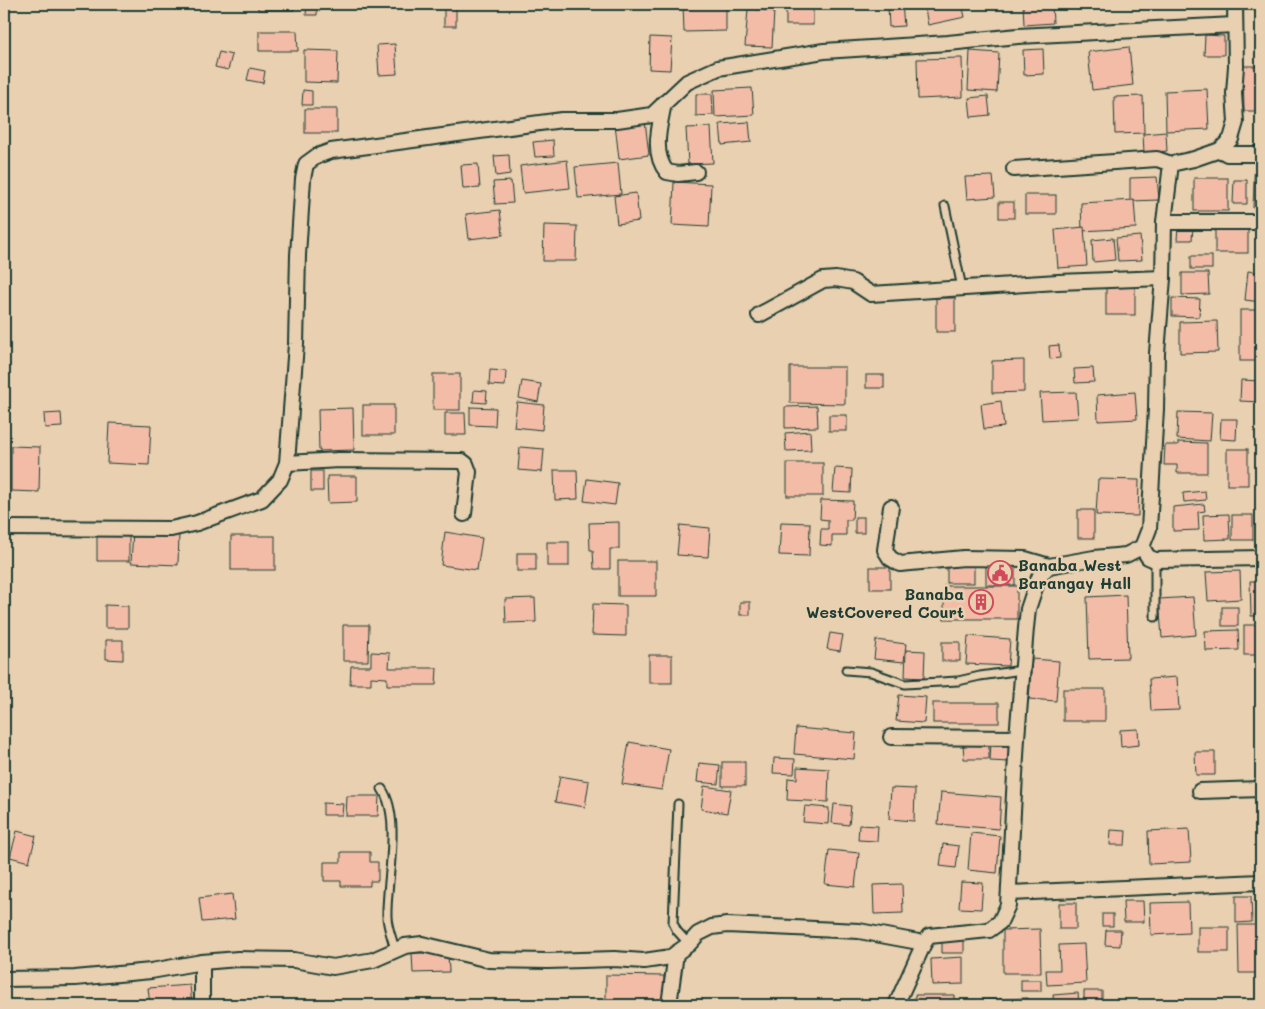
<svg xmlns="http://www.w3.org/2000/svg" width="1265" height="1009" viewBox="0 0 1265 1009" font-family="Mali,sans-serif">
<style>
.building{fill:#f3bca7;stroke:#1f3d34}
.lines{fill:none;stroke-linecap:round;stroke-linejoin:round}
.lane-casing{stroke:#1f3d34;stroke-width:11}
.street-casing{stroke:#1f3d34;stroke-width:18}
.lane{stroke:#e8d0b0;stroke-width:7}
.street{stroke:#e8d0b0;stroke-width:14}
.labels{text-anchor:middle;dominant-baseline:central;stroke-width:5;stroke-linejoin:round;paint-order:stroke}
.poi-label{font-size:16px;font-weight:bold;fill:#1f3d34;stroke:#e8d0b0;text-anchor:start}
</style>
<rect width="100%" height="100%" fill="#e8d0b0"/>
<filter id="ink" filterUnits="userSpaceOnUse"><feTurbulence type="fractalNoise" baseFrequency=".02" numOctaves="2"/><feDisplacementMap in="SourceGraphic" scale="10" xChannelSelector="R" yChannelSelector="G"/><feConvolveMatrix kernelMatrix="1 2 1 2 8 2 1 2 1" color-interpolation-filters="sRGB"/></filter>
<g filter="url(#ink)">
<!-- building -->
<g class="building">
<rect x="258" y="4" width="36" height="6"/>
<polygon points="307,4 317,4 317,15 306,15"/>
<polygon points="683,4 726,4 726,31 684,32"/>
<rect x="786" y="4" width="27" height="21"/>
<polygon points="902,4 904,26 889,27 888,6"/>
<polygon points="924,4 962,4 965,17 928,25"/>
<polygon points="1023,4 1052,4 1053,23 1024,25"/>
<polygon points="1160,4 1195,4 1195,7 1160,6"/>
<polygon points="1254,4 1261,4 1261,12 1255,12"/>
<rect x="444" y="8" width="12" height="18"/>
<polygon points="748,9 774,11 772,47 745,46"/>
<polygon points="259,31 297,31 298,51 259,51"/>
<polygon points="1205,35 1224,36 1224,55 1204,55"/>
<polygon points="650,37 672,38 670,70 649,69"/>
<polygon points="395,44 397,74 379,75 377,45"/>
<polygon points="1129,47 1133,85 1092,90 1088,52"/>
<polygon points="1043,49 1044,74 1024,75 1023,50"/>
<polygon points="304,50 338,51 337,83 304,82"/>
<polygon points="970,51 999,53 997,92 968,90"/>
<polygon points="219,52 232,55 228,70 215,67"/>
<polygon points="962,58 963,97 918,99 917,59"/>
<polygon points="1243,66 1261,66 1261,111 1244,111"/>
<polygon points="250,68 265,71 263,83 247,80"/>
<polygon points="752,88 754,115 715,117 714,90"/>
<polygon points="1207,89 1209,129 1166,131 1165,91"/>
<polygon points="303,90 312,91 312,105 302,105"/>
<polygon points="696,94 712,94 713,115 696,116"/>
<polygon points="988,96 990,115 971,117 969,98"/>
<polygon points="1143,96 1144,133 1115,134 1114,97"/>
<rect x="305" y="109" width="32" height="24"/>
<polygon points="645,121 649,155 619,159 615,124"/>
<polygon points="749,122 751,142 722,145 720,124"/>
<polygon points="711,127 713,163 688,164 686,128"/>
<polygon points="1166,132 1167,151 1144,153 1143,134"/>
<polygon points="553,140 554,156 535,157 533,142"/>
<polygon points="509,155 510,174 496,176 494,156"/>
<polygon points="1255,159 1261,160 1261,208 1253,208"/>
<polygon points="567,160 570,188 523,193 520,166"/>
<polygon points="618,163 621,194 578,198 575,167"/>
<polygon points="478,164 480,188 463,189 461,165"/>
<polygon points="993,176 995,197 967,199 965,177"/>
<polygon points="1157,177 1159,200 1130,201 1130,178"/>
<rect x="1194" y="178" width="34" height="33"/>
<polygon points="1234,180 1247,180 1247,204 1233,204"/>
<polygon points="511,181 513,203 495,204 493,182"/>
<polygon points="674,182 711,184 709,227 672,225"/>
<polygon points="636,193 639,221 617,224 614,196"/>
<rect x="1025" y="195" width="31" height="19"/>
<polygon points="1134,200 1136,228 1082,231 1081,203"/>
<rect x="999" y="202" width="15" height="16"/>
<polygon points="500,210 503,235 469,239 466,214"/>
<polygon points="544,225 577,226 576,261 543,261"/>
<rect x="1215" y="225" width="33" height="28"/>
<polygon points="1178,226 1193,227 1192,240 1177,240"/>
<polygon points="1084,227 1087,266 1058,268 1055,230"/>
<polygon points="1140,236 1142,260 1118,261 1116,238"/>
<polygon points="1113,238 1115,260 1093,262 1092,240"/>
<rect x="1258" y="249" width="3" height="21"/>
<rect x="1191" y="256" width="21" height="13"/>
<polygon points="1248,271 1261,273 1261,302 1245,300"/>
<polygon points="1182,273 1208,273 1209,294 1182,295"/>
<rect x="1106" y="284" width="29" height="31"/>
<rect x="936" y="298" width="19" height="34"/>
<polygon points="1172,298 1200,299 1199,317 1172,316"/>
<rect x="1240" y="310" width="21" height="51"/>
<polygon points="1217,321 1218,352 1180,353 1180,322"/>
<polygon points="1059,345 1060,358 1050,359 1049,346"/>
<polygon points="1024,360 1024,392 992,393 992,361"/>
<polygon points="790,367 845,367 845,404 790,403"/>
<polygon points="1093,368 1094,382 1075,383 1074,369"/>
<polygon points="490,370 506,371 505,386 489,385"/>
<rect x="433" y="374" width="27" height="36"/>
<rect x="866" y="375" width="18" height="13"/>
<polygon points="1241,380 1261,381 1261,402 1240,401"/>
<polygon points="522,381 541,384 538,402 519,398"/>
<polygon points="474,390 487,391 486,403 473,402"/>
<polygon points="1076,392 1078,418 1042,420 1040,393"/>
<polygon points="1135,392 1137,419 1098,421 1097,395"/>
<polygon points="1001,401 1004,427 984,429 981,404"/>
<polygon points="517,402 544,405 542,430 514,427"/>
<rect x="363" y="405" width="31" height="30"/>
<polygon points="817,406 818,427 785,428 785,407"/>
<polygon points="470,407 496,408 495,426 470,425"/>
<polygon points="353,408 354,450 319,451 318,409"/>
<polygon points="1178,412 1212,413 1210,441 1177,439"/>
<polygon points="61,413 62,427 45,428 44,414"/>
<polygon points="445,413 465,413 466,435 445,435"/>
<rect x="829" y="415" width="18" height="16"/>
<polygon points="1221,419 1237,419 1236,440 1220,439"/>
<polygon points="109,423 151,425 149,465 107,463"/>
<polygon points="810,431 811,450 786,451 785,433"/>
<polygon points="1178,442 1207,443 1207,473 1177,473 1177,465 1164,465 1165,445 1178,445"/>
<polygon points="11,446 40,447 39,492 11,491"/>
<polygon points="520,447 544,449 542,472 518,470"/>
<rect x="1227" y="449" width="21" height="36"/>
<rect x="787" y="463" width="36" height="33"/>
<polygon points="835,468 852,469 851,493 833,492"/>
<polygon points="554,470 577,470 578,499 555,500"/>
<rect x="311" y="471" width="12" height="20"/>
<polygon points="327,476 357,476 357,502 328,503"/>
<polygon points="587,479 618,483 615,505 584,501"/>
<polygon points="1098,479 1139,480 1138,516 1096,515"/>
<polygon points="1205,491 1206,500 1184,502 1183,493"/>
<polygon points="821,500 853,501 852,520 846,520 846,535 832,535 832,546 820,545 821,529 828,529 828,520 820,519"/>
<polygon points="1204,504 1205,511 1198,512 1199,530 1173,531 1173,507"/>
<rect x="1078" y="510" width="16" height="28"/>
<polygon points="1229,514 1230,539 1204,540 1203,515"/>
<rect x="1232" y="515" width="21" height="25"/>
<rect x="855" y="517" width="9" height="16"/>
<polygon points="619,522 619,549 610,549 610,569 594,569 593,550 590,550 589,523"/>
<polygon points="781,522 810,523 809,556 779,555"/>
<polygon points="680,525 710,528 708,557 677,555"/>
<polygon points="133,530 179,533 178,565 131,563"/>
<polygon points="129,531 129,561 97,561 97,532"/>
<polygon points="445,532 482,538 477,570 441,565"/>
<rect x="231" y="536" width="44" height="34"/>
<rect x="547" y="542" width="22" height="24"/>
<rect x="517" y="553" width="19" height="18"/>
<rect x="618" y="561" width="38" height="35"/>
<polygon points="986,561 1015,562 1015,585 986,585"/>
<rect x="947" y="563" width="27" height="20"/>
<rect x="870" y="567" width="20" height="22"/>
<polygon points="1240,571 1241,599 1208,601 1206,572"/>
<polygon points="1250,581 1261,581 1261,616 1251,616"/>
<rect x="944" y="586" width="73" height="33"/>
<polygon points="1126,595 1128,658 1089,659 1087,597"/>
<polygon points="1193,597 1196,635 1162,638 1159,599"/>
<polygon points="535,598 536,622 506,623 505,599"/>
<rect x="740" y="602" width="10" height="13"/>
<polygon points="593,604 626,605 626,636 592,635"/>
<polygon points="105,605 128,606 128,628 105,628"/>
<rect x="1222" y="607" width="16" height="19"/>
<polygon points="343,625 369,625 368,661 343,661"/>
<rect x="1244" y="625" width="17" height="30"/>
<polygon points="1238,630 1239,650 1206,651 1205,631"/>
<polygon points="830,633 843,635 840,651 827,649"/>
<polygon points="968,636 1010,639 1008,666 966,664"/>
<polygon points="106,640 123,640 123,660 106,659"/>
<polygon points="876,640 906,644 904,662 874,659"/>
<rect x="942" y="642" width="18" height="19"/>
<polygon points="906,650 925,651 924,678 905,677"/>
<polygon points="371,652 390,653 389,668 437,668 436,685 387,685 387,678 371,677 371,684 350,684 351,666 371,666"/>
<rect x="649" y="655" width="23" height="28"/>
<polygon points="1032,659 1059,661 1056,701 1029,699"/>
<polygon points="1177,677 1179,710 1151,711 1149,679"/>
<rect x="1063" y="689" width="42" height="32"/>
<polygon points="899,695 926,697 924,723 896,721"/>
<rect x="933" y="703" width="66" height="20"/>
<polygon points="796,728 856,733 854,759 794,754"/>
<polygon points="1138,729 1139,745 1121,747 1120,730"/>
<polygon points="629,742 669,749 662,790 622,784"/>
<polygon points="989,742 989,759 964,759 963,743"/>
<polygon points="991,742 1010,743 1009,762 990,761"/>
<polygon points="1195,752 1215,752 1215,775 1196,775"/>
<polygon points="774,758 795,759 794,774 773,773"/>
<rect x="722" y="762" width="23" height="24"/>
<polygon points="699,763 720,765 718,784 697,782"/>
<polygon points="797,767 829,769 828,802 787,800 788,778 797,779"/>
<polygon points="560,776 589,781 585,807 555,802"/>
<polygon points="704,786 731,790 727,813 701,809"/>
<polygon points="891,788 915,789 914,821 889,819"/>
<polygon points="941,792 1001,797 999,829 938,824"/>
<polygon points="347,796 379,796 378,816 346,816"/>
<polygon points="323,803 343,804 342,815 323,815"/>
<polygon points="834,804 851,806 849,825 832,823"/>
<polygon points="805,806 829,808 828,824 803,822"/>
<polygon points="859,825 878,826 877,841 858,840"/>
<polygon points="1189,829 1191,862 1149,864 1148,831"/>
<polygon points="1111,830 1126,831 1125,845 1110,845"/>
<polygon points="17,831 36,836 29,862 10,857"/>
<polygon points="4,833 8,833 6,857 4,857"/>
<polygon points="971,833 1000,836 997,873 968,870"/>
<polygon points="943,844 959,846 956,868 940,866"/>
<polygon points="829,850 859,853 855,887 825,884"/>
<polygon points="341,852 370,852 370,862 378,862 378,881 370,881 370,886 341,886 341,881 324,881 324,862 341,862"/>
<polygon points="961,882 983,883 981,909 959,908"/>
<polygon points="902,884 903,913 874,914 873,885"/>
<polygon points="232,894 235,919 202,922 199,898"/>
<polygon points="1236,896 1251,896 1252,922 1236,923"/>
<polygon points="1258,898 1261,898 1261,915 1258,914"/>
<polygon points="1123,901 1143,901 1144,922 1124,922"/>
<polygon points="1188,902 1189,933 1151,935 1150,903"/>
<rect x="1059" y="903" width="17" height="26"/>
<rect x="1102" y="914" width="11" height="12"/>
<polygon points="1238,925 1261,925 1261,973 1239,973"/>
<rect x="1198" y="927" width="31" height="25"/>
<polygon points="1040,929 1041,973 1003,973 1003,930"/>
<polygon points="1106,930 1121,930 1120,946 1105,945"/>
<rect x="942" y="938" width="22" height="15"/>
<polygon points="1084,944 1086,983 1047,985 1046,970 1060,970 1059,945"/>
<polygon points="412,953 448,953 449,972 413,973"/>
<polygon points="963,957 963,984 932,985 931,959"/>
<polygon points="606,975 664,976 664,1003 606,1002"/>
<rect x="1021" y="980" width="20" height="11"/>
<polygon points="190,985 192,1005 150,1005 148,988"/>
<rect x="1084" y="991" width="18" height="14"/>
<polygon points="1078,993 1079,1005 1044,1005 1044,1003 1054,1003 1053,995"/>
<rect x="915" y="995" width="39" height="10"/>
<polygon points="1028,998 1028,1005 984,1005 983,1000"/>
</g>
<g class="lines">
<defs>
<g id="lane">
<polyline points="945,206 962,288"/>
<polyline points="1155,560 1155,617"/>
<polyline points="846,670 871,672 905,684 958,681 980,676 1022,670"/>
<path d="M382 789C402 818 386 882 387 916 387 927 393 940 395 950"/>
<polyline points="678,804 673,923 677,931 689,944"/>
</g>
<g id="street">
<path d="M664 103C660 125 651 153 667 172L678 174 696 172"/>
<polyline points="1220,150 1227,154 1261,154"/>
<polyline points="1014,169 1157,159 1171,164"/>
<polyline points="1164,222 1261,222"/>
<polyline points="759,315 823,280 836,279 853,282 871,294 1058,282 1163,278"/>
<polyline points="287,463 339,460 462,461 466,464 469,472 464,514"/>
<polyline points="891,507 885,550 890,558 900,564 964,558 1025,559 1049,566"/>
<polyline points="4,528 171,529 197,523 262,499 280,480 287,463 296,344 298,255 303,179 306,164 317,156 331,151 562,120 617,120 652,115 687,82 718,68 824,51 948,43 1018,36 1234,25"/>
<polyline points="1142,547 1148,557 1155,560 1261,558"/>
<polyline points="891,737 1017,738"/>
<polyline points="1200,791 1261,789"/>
<polyline points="1009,893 1261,882"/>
<polyline points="4,979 75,978 151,971 202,962 238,959 294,960 333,967 373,960 405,946 422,944 489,960 548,961 614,959 644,961 671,957 689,944 698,934 712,927 727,925 859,931 924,943"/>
<polyline points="202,1005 202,962"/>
<polyline points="669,1005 676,953"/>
<polyline points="896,1005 924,943 929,936 989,930 1000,922 1008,905 1017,738 1026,628 1028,609 1035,588 1040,575 1049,566 1094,558 1126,555 1142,547 1149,529 1156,409 1157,353 1163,278 1164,222 1171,164 1194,159 1220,150 1231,139 1236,122 1234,93 1236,66 1235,4"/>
</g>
</defs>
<!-- lane casing -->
<use href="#lane" class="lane-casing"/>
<!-- street casing -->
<use href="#street" class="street-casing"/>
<!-- lane -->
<use href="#lane" class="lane"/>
<!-- street -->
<use href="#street" class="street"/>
</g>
</g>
<!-- icons -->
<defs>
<symbol id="civic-ring" viewBox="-11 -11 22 22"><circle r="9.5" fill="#e8d0b0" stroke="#d1495b" stroke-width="1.5"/><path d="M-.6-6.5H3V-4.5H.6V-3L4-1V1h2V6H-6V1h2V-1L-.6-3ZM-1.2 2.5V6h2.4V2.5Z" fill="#d1495b"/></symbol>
<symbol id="building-ring" viewBox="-11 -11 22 22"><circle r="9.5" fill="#e8d0b0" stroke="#d1495b" stroke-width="1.5"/><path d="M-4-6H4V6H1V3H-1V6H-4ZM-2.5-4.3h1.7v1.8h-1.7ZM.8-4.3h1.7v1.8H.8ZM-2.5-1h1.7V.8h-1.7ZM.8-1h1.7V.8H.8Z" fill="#d1495b"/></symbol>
</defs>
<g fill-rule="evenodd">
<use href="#civic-ring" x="986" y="559" width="28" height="28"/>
<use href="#building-ring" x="967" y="588" width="28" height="28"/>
</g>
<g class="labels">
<!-- poi labels -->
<g class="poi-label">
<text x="1018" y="564">Banaba West<tspan x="1018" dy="18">Barangay Hall</tspan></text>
<text x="964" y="593" text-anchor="end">Banaba<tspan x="964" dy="18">WestCovered Court</tspan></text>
</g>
</g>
<!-- margin -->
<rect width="1265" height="1009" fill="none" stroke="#e8d0b0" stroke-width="20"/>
<rect x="10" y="10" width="1245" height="989" fill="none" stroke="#1f3d34" stroke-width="2" filter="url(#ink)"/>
</svg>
